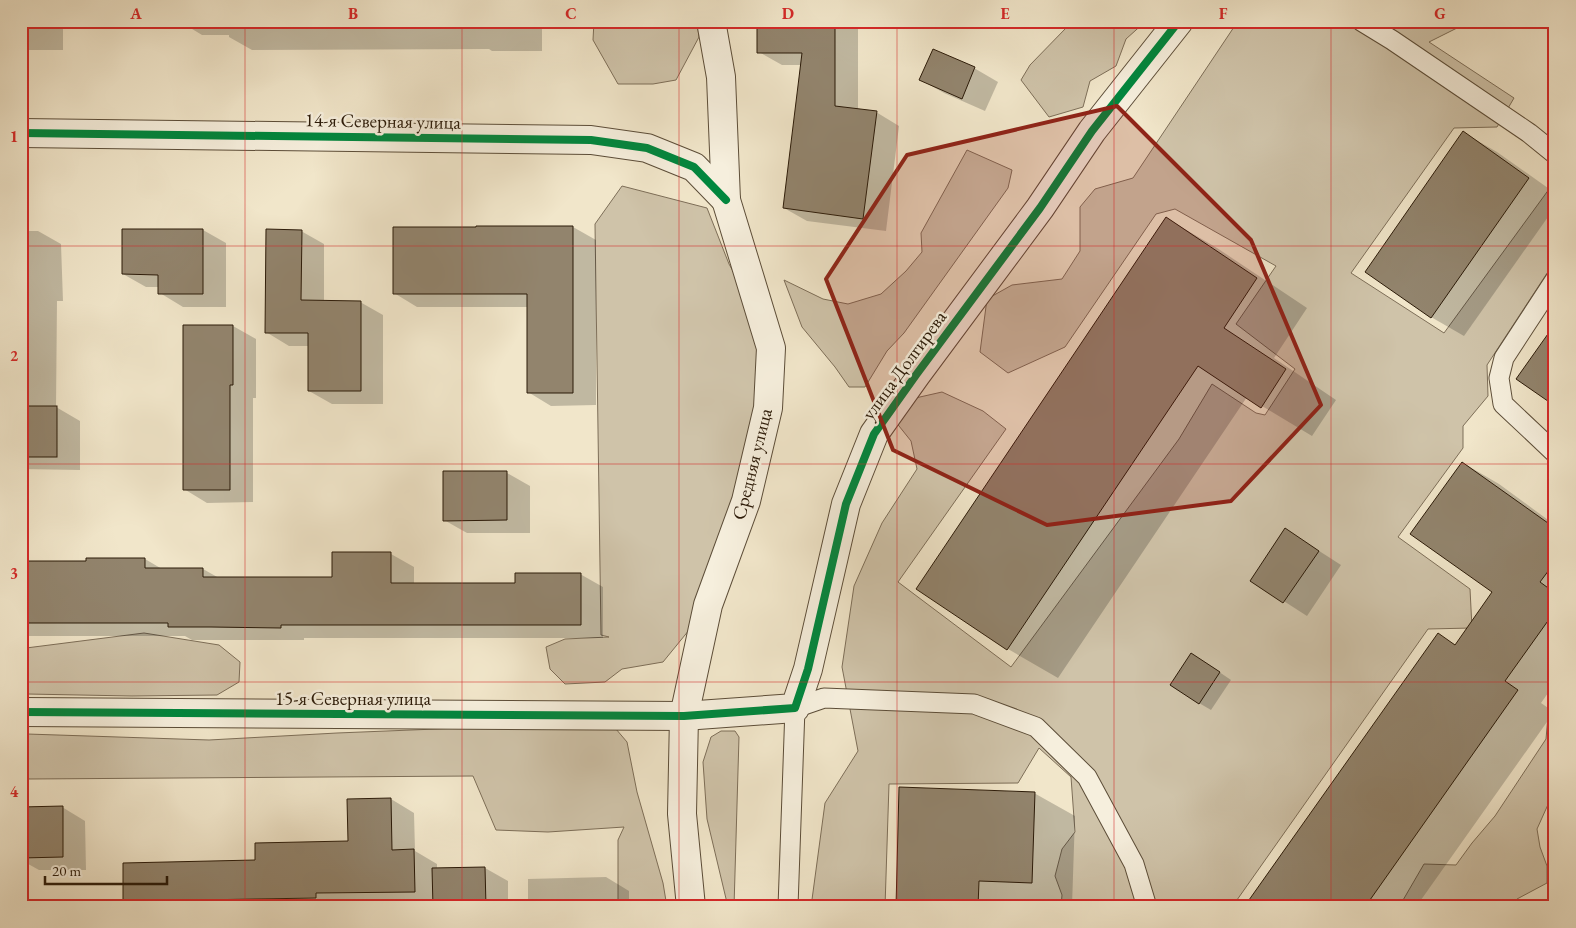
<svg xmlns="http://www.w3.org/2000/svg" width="1576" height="928" viewBox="0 0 1576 928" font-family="'EB Garamond',serif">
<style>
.green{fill:#cfc3a9;stroke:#7d6e58}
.shadow{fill:#0003}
.building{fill:#92846d;stroke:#2b1a08}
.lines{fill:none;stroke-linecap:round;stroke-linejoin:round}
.service-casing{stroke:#5c4d38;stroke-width:21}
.minor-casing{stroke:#5c4d38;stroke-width:30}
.service{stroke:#f6efdd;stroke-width:19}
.minor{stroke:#f6efdd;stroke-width:28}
.cycleway-casing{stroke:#f6efdd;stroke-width:11}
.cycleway{stroke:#00873e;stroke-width:8}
.marked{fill:#8f2418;fill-opacity:0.2;stroke:#8f2418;stroke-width:4;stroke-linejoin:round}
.grid{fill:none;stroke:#d62828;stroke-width:1;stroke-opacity:0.55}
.labels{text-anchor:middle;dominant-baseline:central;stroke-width:5;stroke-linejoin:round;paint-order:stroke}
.street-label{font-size:19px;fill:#2b1a08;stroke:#f6efdd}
.neatline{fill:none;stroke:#d62828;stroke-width:2}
.grid-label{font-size:16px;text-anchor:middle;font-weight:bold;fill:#d62828}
</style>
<rect width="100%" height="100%" fill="#f1e6ca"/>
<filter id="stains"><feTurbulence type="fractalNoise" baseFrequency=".004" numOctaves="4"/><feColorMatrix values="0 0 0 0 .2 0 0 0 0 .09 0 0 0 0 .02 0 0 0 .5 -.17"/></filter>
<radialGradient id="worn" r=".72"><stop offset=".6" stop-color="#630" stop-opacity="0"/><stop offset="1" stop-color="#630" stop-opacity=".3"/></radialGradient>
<!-- green -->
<g class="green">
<polygon points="594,21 697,21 699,37 676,80 653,84 618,84 593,40"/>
<polygon points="1070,21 1146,21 1126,39 1116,66 1090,81 1083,107 1049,117 1021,80 1030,65 1066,28"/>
<polygon points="1238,21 1471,21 1429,42 1514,98 1497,127 1454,128 1351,273 1444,333 1555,181 1555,261 1487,365 1488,396 1463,426 1463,448 1398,537 1470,589 1472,628 1428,629 1232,907 1061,907 1062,895 1055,876 1062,849 1075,832 1071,777 1039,748 1018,783 889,784 885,907 811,907 825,803 858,751 842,667 854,586 882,523 917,469 911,441 891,416 911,399 942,392 983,411 1006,429 898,582 1011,667 1179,439 1212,384 1256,413 1265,415 1295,369 1236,324 1276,266 1175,209 1156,214 1065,347 1008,373 980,352 987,299 1012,285 1062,279 1080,251 1080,207 1095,189 1133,178"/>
<polygon points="967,150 1012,170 1008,188 904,333 887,351 865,387 849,387 835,367 802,327 784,280 823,299 848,304 881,294 906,271 922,252 921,233"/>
<polygon points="622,186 707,208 729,264 744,291 760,349 760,383 745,461 694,624 663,662 622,669 605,682 565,684 550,669 546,647 565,639 609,637 601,635 595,224"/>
<path d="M144 633 219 645 240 662 239 682 217 695 132 696 27 694C19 681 18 662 26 648Z"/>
<polygon points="1555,701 1555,764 1550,771 1555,789 1537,829 1540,847 1547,866 1547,883 1517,899 1517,907 1399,907 1424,864 1456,865 1472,843 1495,816 1546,739 1548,716"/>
<polygon points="610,722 627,742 637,792 663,883 667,907 618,907 618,840 624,827 548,832 496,830 473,776 29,779 21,768 21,743 27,734 209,740 337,733"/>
<polygon points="721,731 735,731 739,737 734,907 728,907 707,819 703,762 711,737"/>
</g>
<!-- shadow -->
<g class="shadow">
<rect x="21" y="21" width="42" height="29"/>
<polygon points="179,21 542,21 542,51 492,51 489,49 252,50 229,37 229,35 202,35"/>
<polygon points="758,21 858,21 858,110 876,112 899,126 886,231 807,221 784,208 802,65 782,65 759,52"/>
<polygon points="974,68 998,82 985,111 944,93 921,80"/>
<polygon points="1464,133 1497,152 1555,193 1555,207 1464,336 1431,317"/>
<polygon points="1166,218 1217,248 1307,308 1274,358 1336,400 1312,436 1247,397 1058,678 1008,649 918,589"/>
<polygon points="573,227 596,240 596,405 551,406 528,392 528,307 417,307 394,293"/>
<polygon points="203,230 226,243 226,307 183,307 160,293 160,287 146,287 123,274"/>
<polygon points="21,231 38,231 61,244 63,301 57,301 56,407 80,421 80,470 21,469"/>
<polygon points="301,231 324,244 324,302 360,302 383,315 383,404 332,404 309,391 309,346 289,346 266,332"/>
<polygon points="233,326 256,339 256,398 253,398 253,502 207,503 184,489"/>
<polygon points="1463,463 1499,484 1555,525 1555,683 1541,703 1554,712 1416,907 1246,907 1438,635 1456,645 1494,592"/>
<polygon points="507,473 530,486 530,533 467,533 444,520"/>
<polygon points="1285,529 1341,565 1307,616 1251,580"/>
<polygon points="391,554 414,567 414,585 517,585 580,574 603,587 603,638 304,638 304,640 192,640 185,636 21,636 21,562 87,562 145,559 162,569 203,569 219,578 334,579"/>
<polygon points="1203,661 1231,680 1211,710 1199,703"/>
<polygon points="1034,793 1075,816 1072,906 1019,904 1019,907 897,907"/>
<polygon points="391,799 414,813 415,851 437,864 437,869 485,868 508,881 508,907 434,907 434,904 339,907 125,907 256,862 349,842"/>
<polygon points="62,807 85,821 86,870 39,870 21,860 21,808"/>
<polygon points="606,877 629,891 629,907 528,907 528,879"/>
</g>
<!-- building -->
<g class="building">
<polygon points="757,21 835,21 835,106 877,111 863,219 783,208 802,53 757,53"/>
<polygon points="933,49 975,67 962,99 919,80"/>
<polygon points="1463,131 1529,178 1431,318 1365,272"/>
<polygon points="1166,217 1257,278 1224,328 1286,369 1261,408 1198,366 1007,650 916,589"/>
<polygon points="476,226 573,226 573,393 527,393 527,294 393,294 393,227 476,227"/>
<polygon points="122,229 203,229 203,294 158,294 158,275 122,274"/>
<polygon points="266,229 302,230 301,300 361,301 361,391 308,391 308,333 265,333"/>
<polygon points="1555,324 1555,406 1516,379"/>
<polygon points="183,325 233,325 233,385 230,385 230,490 183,490"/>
<rect x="21" y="406" width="36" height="51"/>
<polygon points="1462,462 1555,528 1555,562 1540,582 1555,593 1555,611 1505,681 1518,690 1365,907 1244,907 1438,633 1455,645 1492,592 1410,534"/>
<polygon points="443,471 507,471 507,520 443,521"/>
<polygon points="1285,528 1319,551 1283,603 1250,581"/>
<polygon points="332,552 391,552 391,583 515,583 515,573 581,573 581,625 281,625 281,628 211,627 168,627 168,623 21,623 21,561 86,561 86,558 145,558 145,568 203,568 203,577 332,577"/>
<polygon points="1191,653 1220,672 1199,704 1170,685"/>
<polygon points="899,787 1035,792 1032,883 979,881 978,907 896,907"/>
<polygon points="391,798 392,850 414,849 415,892 316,893 316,898 198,900 198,907 123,907 123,863 255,860 255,843 348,841 347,799"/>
<polygon points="63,806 63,857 21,858 21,807"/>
<polygon points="485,867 486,907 433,907 432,868"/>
</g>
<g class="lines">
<defs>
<g id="service">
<polyline points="1361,21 1392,40 1529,133 1555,154"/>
<polyline points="1555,280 1504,358 1499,378 1503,404 1555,453"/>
<polyline points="788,907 795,708 824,698 974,704 1036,727 1087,777 1134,864 1147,907"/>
</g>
<g id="minor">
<polyline points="21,133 591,140 647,148 694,167 726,200"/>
<polyline points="21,712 684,716 795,708 808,669 846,504 874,434 916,375 1040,208 1092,131 1179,21"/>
<polyline points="691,907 682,814 684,716 708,605 746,501 768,408 771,348 726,200 721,77 711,21"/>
</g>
</defs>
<!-- service casing -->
<use href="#service" class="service-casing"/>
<!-- minor casing -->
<use href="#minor" class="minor-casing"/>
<!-- service -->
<use href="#service" class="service"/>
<!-- minor -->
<use href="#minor" class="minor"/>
<defs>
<g id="cycleway">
<polyline points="21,133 591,140 647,148 694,167 726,200"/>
<polyline points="21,712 684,716 795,708 808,669 846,504 874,434 916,375 1040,208 1092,131 1179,21"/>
</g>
</defs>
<!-- cycleway casing -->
<use href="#cycleway" class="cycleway-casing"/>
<!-- cycleway -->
<use href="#cycleway" class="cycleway"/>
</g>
<!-- marked area -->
<path class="marked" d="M1117 106 1251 240 1321 405 1231 501 1047 525 893 450 826 279 907 155Z"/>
<!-- grid -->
<path class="grid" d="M245 21V907M462 21V907M679 21V907M897 21V907M1114 21V907M1331 21V907M21 246H1555M21 464H1555M21 682H1555"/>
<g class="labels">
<!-- street labels -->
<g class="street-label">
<text transform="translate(383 121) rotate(1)">14-я Северная улица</text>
<text transform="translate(904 365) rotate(-54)">улица Долгирева</text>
<text transform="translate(752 464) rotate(-76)">Средняя улица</text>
<text x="353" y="698">15-я Северная улица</text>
</g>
</g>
<!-- margin -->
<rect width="1576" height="928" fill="none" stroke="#f1e6ca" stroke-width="55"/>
<!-- scale -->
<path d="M45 876v8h122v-8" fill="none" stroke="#2b1a08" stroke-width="2.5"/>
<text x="52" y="876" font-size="15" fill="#2b1a08" stroke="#f6efdd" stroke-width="4" paint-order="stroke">20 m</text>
<rect x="28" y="28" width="1520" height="872" class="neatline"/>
<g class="grid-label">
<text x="136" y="19">A</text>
<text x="353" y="19">B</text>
<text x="571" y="19">C</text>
<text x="788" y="19">D</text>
<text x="1005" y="19">E</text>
<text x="1223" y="19">F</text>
<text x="1440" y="19">G</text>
<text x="14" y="142">1</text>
<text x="14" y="361">2</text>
<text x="14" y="579">3</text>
<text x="14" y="797">4</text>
</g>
<rect width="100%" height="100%" filter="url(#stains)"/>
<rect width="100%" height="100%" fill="url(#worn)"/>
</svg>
